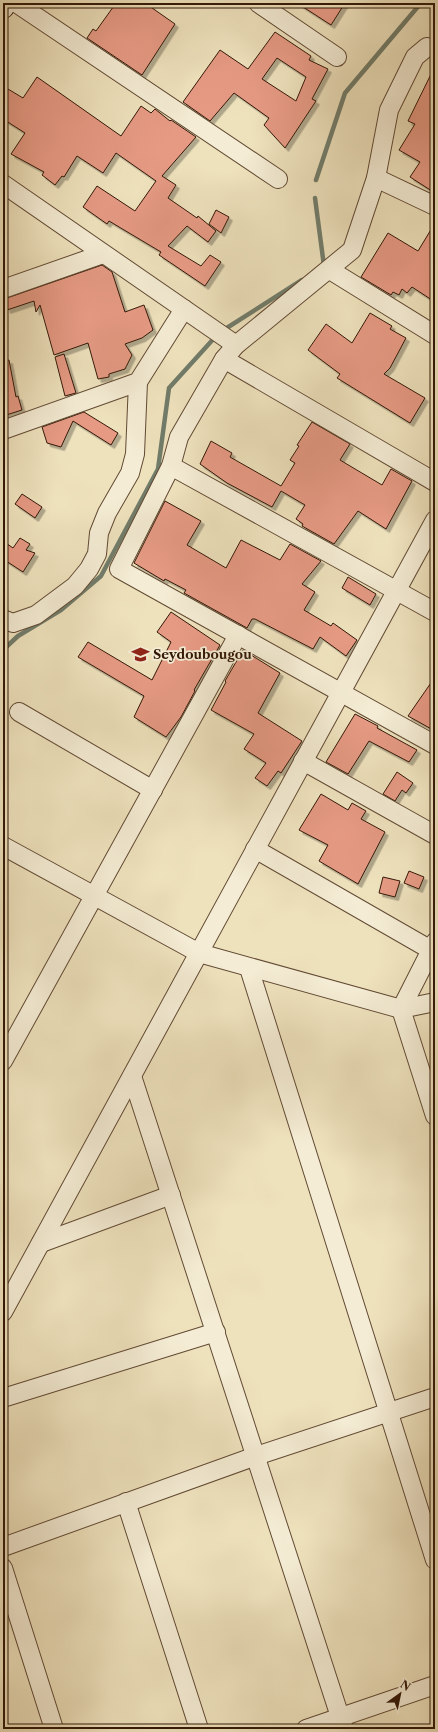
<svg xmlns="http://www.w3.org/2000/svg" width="438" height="1732" viewBox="0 0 438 1732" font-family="'Libre Caslon Text',serif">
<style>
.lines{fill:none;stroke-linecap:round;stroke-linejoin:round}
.stream{stroke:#717c6a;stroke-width:4.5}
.building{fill:#e69a84;stroke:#331807;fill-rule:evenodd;filter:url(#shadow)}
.street-casing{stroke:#624a34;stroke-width:20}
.secondary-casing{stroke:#331807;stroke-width:24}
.street{stroke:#f4ecd4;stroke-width:18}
.secondary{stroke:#f4ecd4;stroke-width:22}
.labels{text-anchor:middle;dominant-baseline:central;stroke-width:3.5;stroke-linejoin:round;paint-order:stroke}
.poi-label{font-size:13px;font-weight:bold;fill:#331807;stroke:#f4ecd4;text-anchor:start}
</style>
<defs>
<filter id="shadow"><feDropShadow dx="3.5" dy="3.5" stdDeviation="0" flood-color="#0004"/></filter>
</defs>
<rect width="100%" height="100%" fill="#eee2bd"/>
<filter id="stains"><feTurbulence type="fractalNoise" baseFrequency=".005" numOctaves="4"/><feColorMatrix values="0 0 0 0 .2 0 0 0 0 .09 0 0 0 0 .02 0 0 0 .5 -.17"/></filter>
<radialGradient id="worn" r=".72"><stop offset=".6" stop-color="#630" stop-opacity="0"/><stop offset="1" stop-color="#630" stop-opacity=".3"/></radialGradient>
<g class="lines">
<!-- stream -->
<g class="stream">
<polyline points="316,180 345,93 421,3"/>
<polyline points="315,198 324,266"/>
<polyline points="222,331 302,280"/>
<polyline points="3,650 18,636 61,610 101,576 158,469 169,388 217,335"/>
</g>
</g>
<!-- building -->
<g class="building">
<polygon points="116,3 145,3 175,24 142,75 87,38 93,29 96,31"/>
<polygon points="297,3 345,3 331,25"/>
<path d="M275 32 311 56 309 60 328 69 312 99 316 101 285 148 264 125 269 118 234 93 210 121 183 102 220 50 248 69ZM277 58 306 77 296 101 262 79Z"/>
<polygon points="435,66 435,193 410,177 420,162 399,150 415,124 408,121"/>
<polygon points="37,77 121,136 141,106 151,113 155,109 170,121 171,120 196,137 162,176 176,185 168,198 197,218 198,216 216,231 208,242 187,226 168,246 201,266 210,255 221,262 205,286 159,255 161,252 109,221 107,224 83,207 97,186 135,211 156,181 116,153 103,173 77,156 64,177 62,176 55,185 42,175 44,172 11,154 25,133 3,119 3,86 23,98"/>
<polygon points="216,210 229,217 221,233 209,224"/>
<polygon points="435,223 435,302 412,287 407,293 402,289 399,295 393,292 391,295 361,277 388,233 418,251"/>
<polygon points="102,265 112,272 125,312 144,305 153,330 142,338 125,344 132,355 125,369 109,374 109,377 98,379 88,343 54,355 40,305 36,312 34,301 7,310 4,299"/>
<polygon points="370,313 392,326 390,329 406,338 390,368 384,374 425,398 410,423 337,378 340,374 308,350 326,324 352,343"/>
<polygon points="64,354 76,393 65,396 55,357"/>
<polygon points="9,360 16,397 18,396 22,410 3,416 3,361"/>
<polygon points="84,412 118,433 111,445 73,421 61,447 47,443 42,427"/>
<polygon points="312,422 350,444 340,460 382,485 391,469 412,481 386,529 358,511 334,544 302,526 303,524 296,519 305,505 281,491 272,507 227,483 200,464 211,441 232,453 230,457 281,486 295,463 290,460 299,446 297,445"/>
<polygon points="22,494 42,507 35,518 15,504"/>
<polygon points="165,501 201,521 187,545 226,568 241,540 280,560 290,544 321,561 302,584 315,592 304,610 331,626 333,623 357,640 346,656 320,637 313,649 255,619 252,619 247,628 184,593 186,590 165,579 164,581 134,563"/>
<polygon points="20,538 30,544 26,550 35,553 23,572 3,559 3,541 13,548"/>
<polygon points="348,577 376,594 370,605 342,588"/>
<polygon points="171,612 220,645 194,690 195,691 181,717 166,737 134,717 144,696 78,657 88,642 152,680 171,642 157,632"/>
<polygon points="243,650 280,673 258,713 302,741 281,773 278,771 267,786 255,778 266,763 244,749 254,734 211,710 226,682 225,681"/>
<polygon points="435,677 435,731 408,716"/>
<polygon points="355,714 378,726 377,728 417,750 409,762 369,741 348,774 326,762"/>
<polygon points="397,772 413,783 406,793 402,790 395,801 383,794"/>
<polygon points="321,794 348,810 352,803 366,811 361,819 385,832 358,884 319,861 328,845 299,830"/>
<polygon points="409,871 424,877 419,889 404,883"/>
<polygon points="383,877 400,881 395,897 379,893"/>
</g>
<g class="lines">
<defs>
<g id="street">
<polyline points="16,3 278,179"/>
<polyline points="258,3 337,57"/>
<polyline points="427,47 415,57 389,110 376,178 352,250 236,345 224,359 179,437 171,466 119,569 435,745"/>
<polyline points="376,178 435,206"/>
<polyline points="3,184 236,345"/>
<polyline points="330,270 435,335"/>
<polyline points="3,289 103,254"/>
<polyline points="224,359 435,482"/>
<polyline points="3,430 138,382 184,309"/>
<polyline points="171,466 435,612"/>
<polyline points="3,619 13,623 36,615 75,586 89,569 97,554 99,533 107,513 130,473 135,454 138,382"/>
<polyline points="19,712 153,790"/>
<polyline points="303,761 435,835"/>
<polyline points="3,846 199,953 401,1009 435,1002"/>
<polyline points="255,849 431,950"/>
<polyline points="435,942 401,1009 435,1116"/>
<polyline points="249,968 435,1560"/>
<polyline points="3,1061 238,635"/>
<polyline points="132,1076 344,1729"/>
<polyline points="41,1243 171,1195"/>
<polyline points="3,1312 435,520"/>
<polyline points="3,1398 216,1332"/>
<polyline points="126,1502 199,1729"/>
<polyline points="3,1547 256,1456 435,1397"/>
<polyline points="3,1568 54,1729"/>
<polyline points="306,1729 435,1685"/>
</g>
<polyline id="secondary" points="3,7 5,3"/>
</defs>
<!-- street casing -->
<use href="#street" class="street-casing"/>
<!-- secondary casing -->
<use href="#secondary" class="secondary-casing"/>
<!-- street -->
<use href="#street" class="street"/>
<!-- secondary -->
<use href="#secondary" class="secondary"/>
</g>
<!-- icons -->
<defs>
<symbol id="school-bare" viewBox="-9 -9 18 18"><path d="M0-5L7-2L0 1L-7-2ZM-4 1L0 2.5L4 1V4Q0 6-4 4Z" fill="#8f2418" stroke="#f4ecd4" stroke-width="2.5" paint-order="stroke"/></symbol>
</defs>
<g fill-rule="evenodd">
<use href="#school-bare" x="128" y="642" width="25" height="25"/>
</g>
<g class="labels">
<!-- poi labels -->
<g class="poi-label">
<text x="153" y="654">Seydoubougou</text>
</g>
</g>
<!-- margin -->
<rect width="438" height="1732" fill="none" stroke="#eee2bd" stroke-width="16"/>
<rect x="4" y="4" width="430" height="1724" fill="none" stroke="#331807" stroke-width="2"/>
<rect x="8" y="8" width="422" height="1716" fill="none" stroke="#331807"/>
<!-- north arrow -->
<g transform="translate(400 1694) rotate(33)" stroke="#f4ecd4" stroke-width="3" paint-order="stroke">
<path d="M0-3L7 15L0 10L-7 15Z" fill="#331807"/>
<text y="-6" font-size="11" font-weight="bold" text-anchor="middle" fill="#331807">N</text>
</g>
<rect width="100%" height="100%" filter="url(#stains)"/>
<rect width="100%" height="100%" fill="url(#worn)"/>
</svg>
